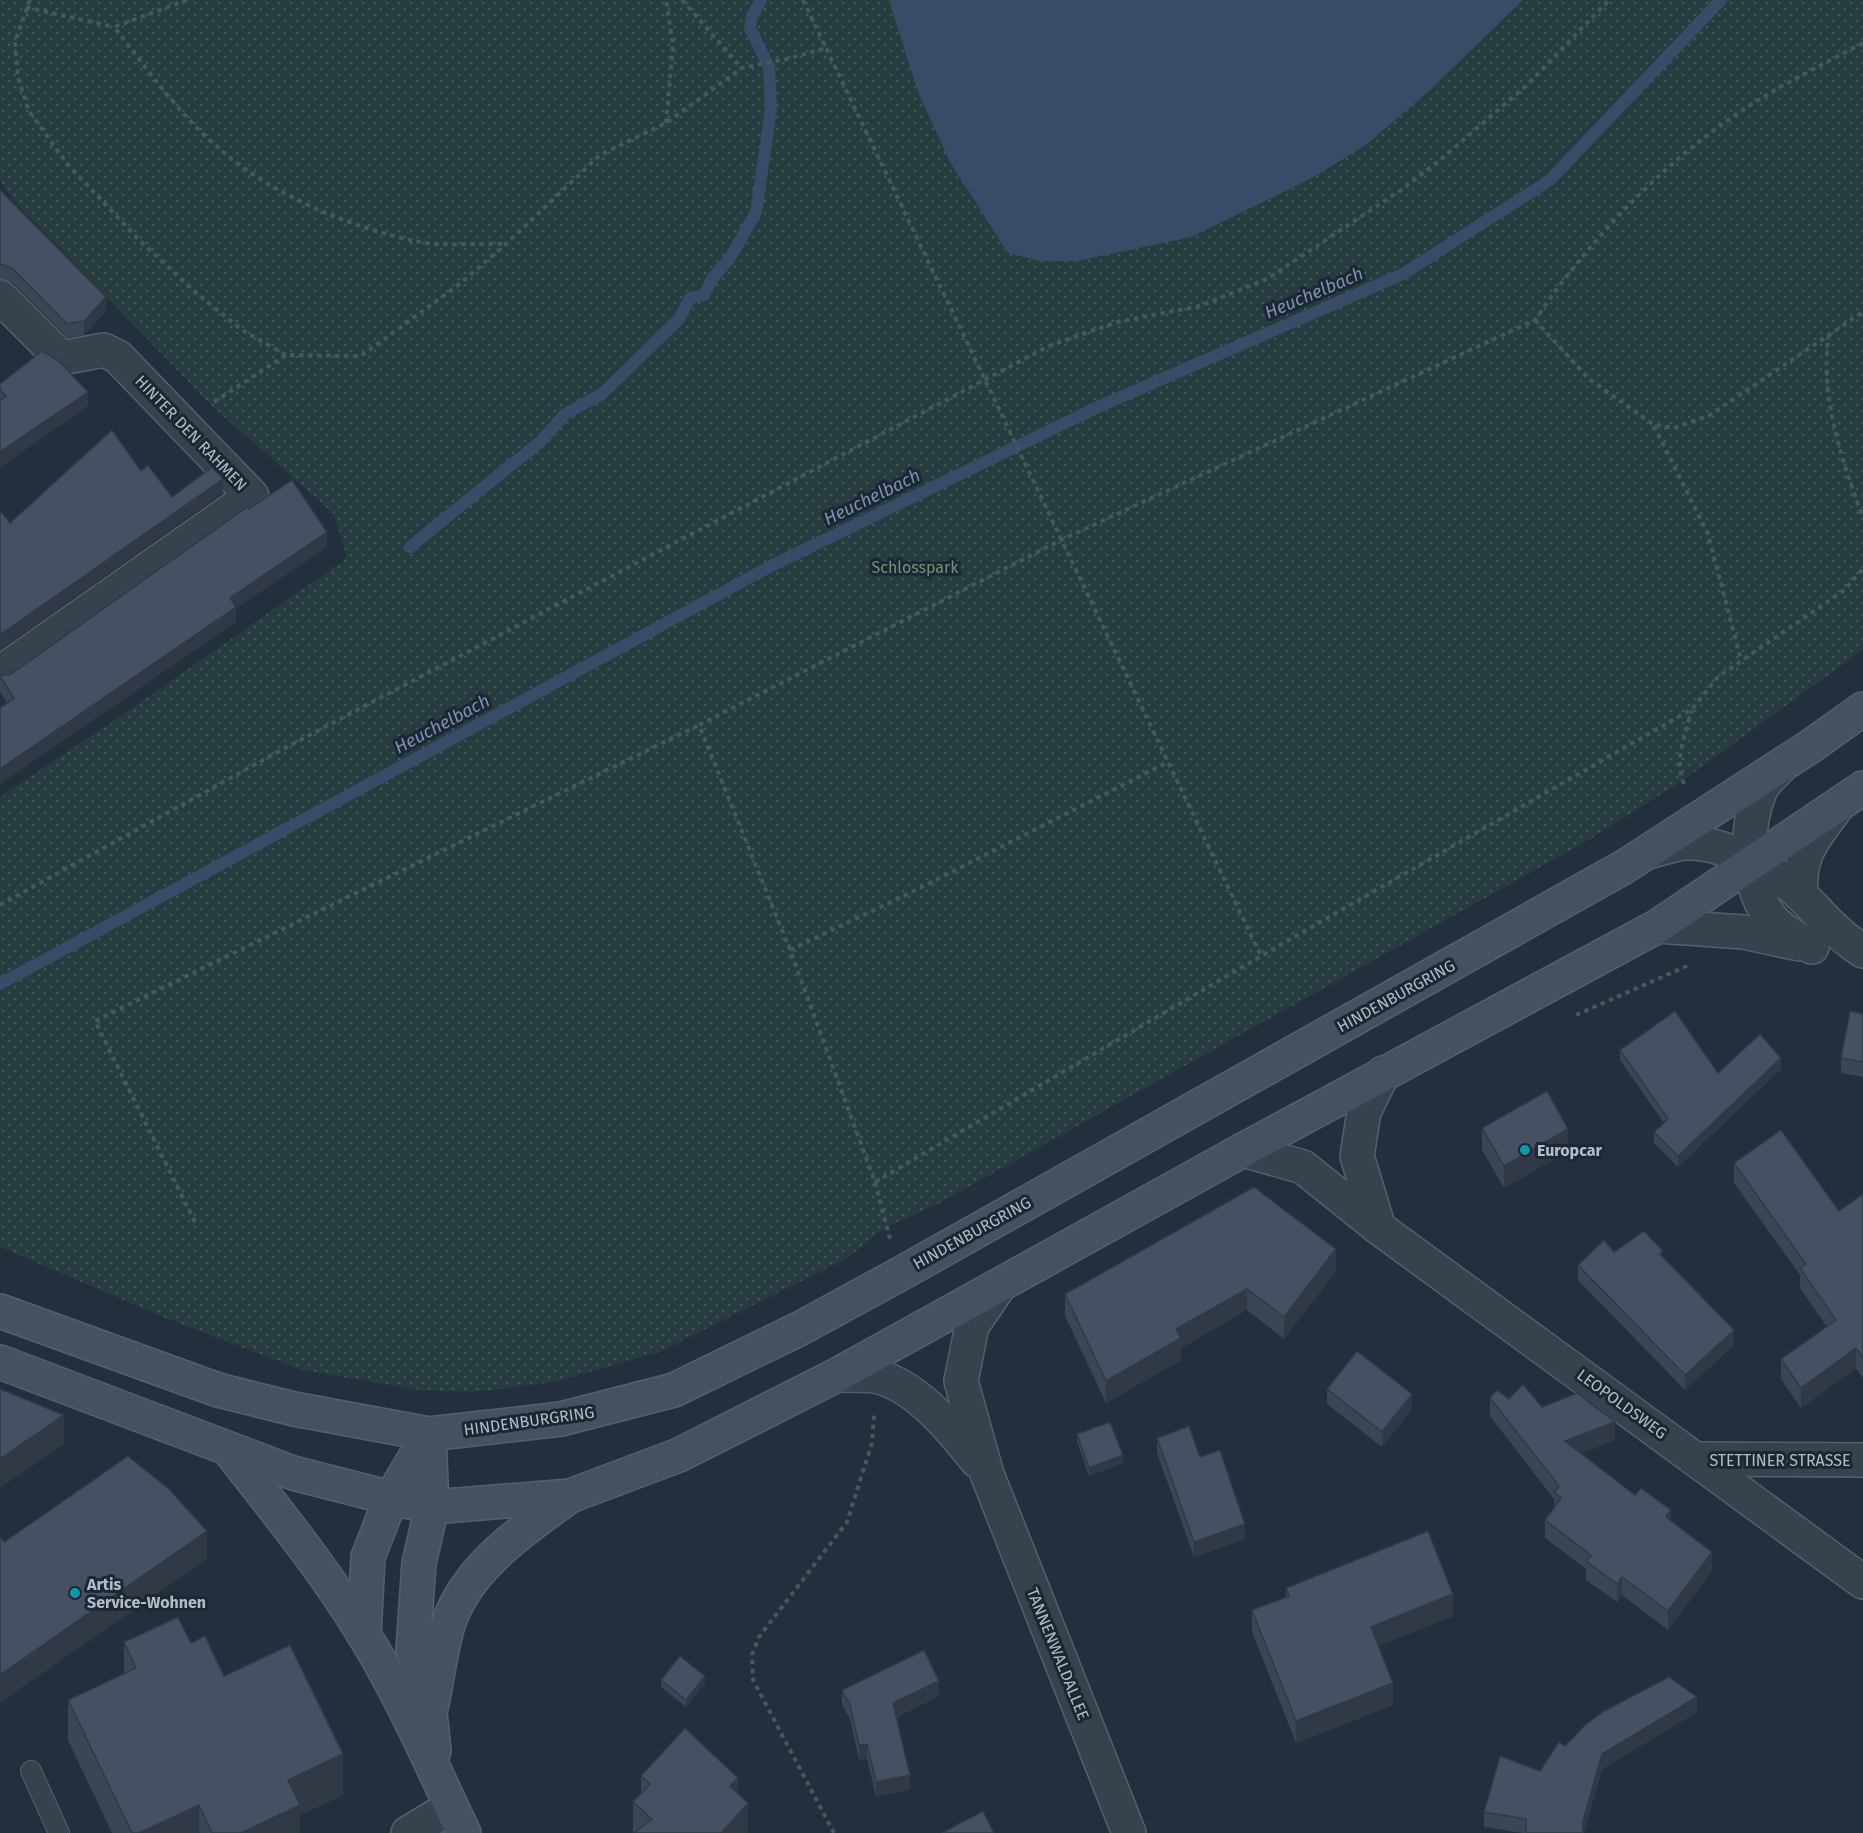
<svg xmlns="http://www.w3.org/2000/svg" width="1863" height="1833" viewBox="0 0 1863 1833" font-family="'Fira Sans',sans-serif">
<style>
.park{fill:url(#park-dots)}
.water{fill:#394c67}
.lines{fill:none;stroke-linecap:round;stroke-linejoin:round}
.stream{stroke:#394c67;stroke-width:12}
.lane-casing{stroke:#565f6c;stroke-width:22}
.street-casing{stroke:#565f6c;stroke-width:36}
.secondary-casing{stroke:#565f6c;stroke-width:36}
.path{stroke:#44595c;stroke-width:4;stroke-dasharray:4.5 4.5;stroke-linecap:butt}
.lane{stroke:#38414e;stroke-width:20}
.street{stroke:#38414e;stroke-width:33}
.secondary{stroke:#465061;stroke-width:33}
.wall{fill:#3b4654}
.shaded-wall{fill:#303945}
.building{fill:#455162;stroke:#303945;stroke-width:1.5}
.culture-dot{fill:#0f9aa8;stroke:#1d2633;stroke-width:2}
.labels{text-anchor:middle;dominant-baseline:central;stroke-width:6;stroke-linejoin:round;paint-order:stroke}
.street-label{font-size:16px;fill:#b4bcc9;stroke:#1d2633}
.park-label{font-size:16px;fill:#6b9a76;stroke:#1d2633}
.poi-label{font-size:16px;font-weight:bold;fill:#b4bcc9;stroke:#1d2633;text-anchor:start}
.water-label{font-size:18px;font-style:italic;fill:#7c92b1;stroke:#1d2633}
</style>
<defs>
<pattern id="park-dots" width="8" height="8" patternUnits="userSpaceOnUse" patternTransform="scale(1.5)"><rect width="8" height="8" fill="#263c3f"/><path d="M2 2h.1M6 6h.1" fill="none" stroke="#435659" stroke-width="1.8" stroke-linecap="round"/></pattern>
</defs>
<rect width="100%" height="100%" fill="#242f3e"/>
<!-- park -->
<polygon class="park" points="0,0 1863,0 1863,650 1682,781 1592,838 936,1205 886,1227 847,1258 659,1352 554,1382 474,1392 419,1390 302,1370 168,1319 0,1247 0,797 121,716 347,558 334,514 211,405 13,200 0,180"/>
<!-- water -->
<polygon class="water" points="889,0 1523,0 1430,90 1366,145 1312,178 1191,237 1077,261 1039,261 1008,253 950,162 918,92"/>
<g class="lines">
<!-- stream -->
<g class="stream">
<polyline points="410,547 541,441 565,414 602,394 679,319 690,298 704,295 712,279 730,258 756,212 771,109 769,67 750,28 752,16 761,0"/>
<polyline points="0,984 771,566 1098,407 1403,274 1550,180 1721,0"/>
</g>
<defs>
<polyline id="lane" points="31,1771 59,1833"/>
<g id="street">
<polyline points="0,297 61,358 104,350 118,357 252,496 0,673"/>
<path d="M1782 765C1775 773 1762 783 1759 794 1745 830 1746 882 1768 914 1779 930 1796 938 1812 947"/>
<path d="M1648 852C1661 849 1675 843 1688 843 1724 842 1777 871 1802 896 1825 919 1835 933 1863 951"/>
<path d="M1801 894C1798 853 1814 839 1836 808"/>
<polyline points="1658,926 1743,932 1799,944"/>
<polyline points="1243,1150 1303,1167 1379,1228 1863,1582"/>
<polyline points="1379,1228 1357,1156 1364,1112 1383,1073"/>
<polyline points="1000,1285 972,1326 961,1381 987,1474 1129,1833"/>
<path d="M837 1375C850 1376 867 1374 879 1377 919 1388 953 1431 977 1461"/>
<polyline points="1696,1459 1863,1460"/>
<polyline points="408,1833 451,1807"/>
</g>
<g id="secondary">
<polyline points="0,1311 218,1390 294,1409 429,1434 561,1419 674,1390 801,1328 900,1274 1624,867 1811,746 1863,709"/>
<polyline points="0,1362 293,1473 391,1498 432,1507 570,1496 679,1455 837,1375 1243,1150 1658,926 1863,788"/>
<polyline points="429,1434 432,1507 419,1563 413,1649 430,1713 434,1751"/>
<path d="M228 1449C275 1509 323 1568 363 1633 402 1696 432 1766 464 1833"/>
<polyline points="364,1635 368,1557 391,1498 429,1434"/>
<path d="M431 1708C437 1683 442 1636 452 1614 474 1562 526 1528 570 1496"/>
</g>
</defs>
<!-- lane casing -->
<use href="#lane" class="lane-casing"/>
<!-- street casing -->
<use href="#street" class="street-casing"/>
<!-- secondary casing -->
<use href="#secondary" class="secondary-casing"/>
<!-- path -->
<g class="path">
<polyline points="30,0 15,42 18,78 29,111 68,165 139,240 195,292 242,330 286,355"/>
<path d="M187 0 114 27C148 70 180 116 222 151 273 195 349 227 415 241 441 247 478 243 506 244"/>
<polyline points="682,0 742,68"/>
<polyline points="803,0 1261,956"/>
<polyline points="26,7 114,27"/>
<polyline points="666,123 673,45 666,0"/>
<polyline points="1535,320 1589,379 1654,425 1674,428 1710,415 1863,312"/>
<path d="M1829 334C1819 395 1842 461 1863 518"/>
<polyline points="214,402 286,355 361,356 457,286 506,244 600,155 666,123 742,68 791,58 825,48"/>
<polyline points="1654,426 1708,534 1741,660"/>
<path d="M1684 784C1674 761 1685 733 1692 710"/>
<polyline points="0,905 285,748 1049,346 1117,322 1200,306 1267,279 1404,188 1446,155 1528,84 1609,0"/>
<polyline points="790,950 916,890 1168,762"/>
<polyline points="1576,1015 1687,966"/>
<polyline points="875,1182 1261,956 1692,709 1718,677 1843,591 1863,569"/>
<polyline points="195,1222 95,1021 699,725"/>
<path d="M890 1239 875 1182 790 950 699 725 1061 540 1535 320C1593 235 1667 158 1755 102 1789 81 1827 62 1863 43"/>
<polyline points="834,1833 753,1680 752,1655 759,1637 847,1522 872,1443 874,1414"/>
</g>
<!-- lane -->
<use href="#lane" class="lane"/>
<!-- street -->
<use href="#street" class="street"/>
<!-- secondary -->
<use href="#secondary" class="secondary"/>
</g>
<!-- wall -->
<g class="wall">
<polygon points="0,190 106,311 84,335 67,338 13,283 4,279 0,279"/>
<polygon points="0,384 88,406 0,467"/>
<polygon points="249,509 327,547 236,608 236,622 0,784 0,708 7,703 0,692 0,676 11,674"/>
<polygon points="1863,1014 1863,1077 1841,1073 1841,1058"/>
<polygon points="1620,1050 1718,1073 1781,1069 1678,1167 1654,1143 1654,1132 1664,1123 1620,1060"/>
<polygon points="1482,1128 1568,1151 1504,1188 1482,1150"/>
<polygon points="1734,1163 1839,1211 1863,1194 1863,1378 1856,1368 1801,1408 1781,1379 1781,1359 1827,1327 1800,1288 1800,1275 1734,1183"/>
<polygon points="1614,1252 1663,1257 1734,1345 1685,1390 1578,1280 1578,1265"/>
<polygon points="1336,1271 1284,1339 1247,1310 1181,1348 1181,1360 1106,1403 1065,1316 1065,1294"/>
<polygon points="1327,1389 1412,1409 1382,1447 1327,1404"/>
<polygon points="1490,1398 1542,1407 1615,1440 1581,1453 1671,1522 1712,1571 1668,1630 1622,1595 1617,1602 1586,1580 1586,1569 1545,1538 1545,1520 1554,1507 1554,1499 1490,1416"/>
<polygon points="1077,1434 1123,1463 1089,1476 1077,1442"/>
<polygon points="1157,1438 1200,1457 1245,1539 1194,1557 1157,1453"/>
<polygon points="1286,1588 1453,1616 1378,1646 1393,1705 1296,1743 1252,1632 1252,1610 1286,1597"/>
<polygon points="124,1642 191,1643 343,1795 300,1815 300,1833 112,1833 68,1740 68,1700 124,1674"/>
<polygon points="661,1680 705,1684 686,1707 661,1687"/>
<polygon points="842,1690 939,1696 897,1717 910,1789 876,1797 867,1759 859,1760 850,1719 842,1705"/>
<polygon points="1697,1712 1602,1769 1584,1833 1523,1833 1484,1827 1484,1812 1540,1771 1565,1746"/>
<polygon points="641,1776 738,1794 748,1833 633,1833 633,1802 641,1794"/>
</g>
<!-- shaded-wall -->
<g class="shaded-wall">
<polygon points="106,297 106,311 84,335 84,321"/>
<polygon points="88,392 88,406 0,467 0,452"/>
<polygon points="223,479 223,493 0,650 0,635"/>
<polygon points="327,532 327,547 236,608 236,622 0,784 0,769 230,598"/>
<polygon points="1781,1058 1781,1069 1678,1167 1678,1156"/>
<polygon points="1568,1129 1568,1151 1504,1188 1504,1166"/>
<polygon points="1336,1249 1336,1271 1284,1339 1284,1317"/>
<polygon points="1247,1289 1247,1310 1181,1348 1181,1360 1106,1403 1106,1381 1176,1329"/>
<polygon points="1734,1330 1734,1345 1685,1390 1685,1375"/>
<polygon points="1856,1348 1856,1368 1801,1408 1801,1388"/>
<polygon points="1412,1394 1412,1409 1382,1447 1382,1432"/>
<polygon points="64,1415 64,1444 0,1488 0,1459"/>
<polygon points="1615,1422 1615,1440 1565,1460 1565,1441"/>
<polygon points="1123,1455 1123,1463 1089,1476 1089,1468"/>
<polygon points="1671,1510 1671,1529 1666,1517"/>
<polygon points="1245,1524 1245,1539 1194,1557 1194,1542"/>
<polygon points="207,1531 207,1559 0,1703 0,1675"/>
<polygon points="1712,1552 1712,1571 1668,1630 1668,1611"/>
<polygon points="1622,1577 1622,1595 1617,1602 1617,1584"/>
<polygon points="1453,1594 1453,1616 1371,1649 1371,1627"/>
<polygon points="705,1676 705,1684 686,1707 686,1700"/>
<polygon points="939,1681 939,1696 893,1718 893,1703"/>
<polygon points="1393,1683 1393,1705 1296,1743 1296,1721"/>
<polygon points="1697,1697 1697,1712 1602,1769 1584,1833 1583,1833 1583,1821 1602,1754"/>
<polygon points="867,1744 867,1759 859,1760 859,1745"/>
<polygon points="343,1754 343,1795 300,1815 300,1833 241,1833 288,1780"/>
<polygon points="910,1775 910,1789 876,1797 876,1782"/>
<polygon points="738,1778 738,1814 748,1803 748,1833 721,1833 730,1786"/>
<polygon points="199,1805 199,1833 139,1833"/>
</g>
<!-- building -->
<g class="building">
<polygon points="0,190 106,297 84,321 67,324 13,269 4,265 0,265"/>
<polygon points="42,351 59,361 88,392 0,452 0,400 6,396 0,390 0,384"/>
<polygon points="112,430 141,471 148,465 172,497 212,467 223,479 0,635 0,510 10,523"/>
<polygon points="292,480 327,532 230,598 236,607 0,769 0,708 14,698 0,676 11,674 247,507 249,509"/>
<polygon points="1675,1011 1718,1073 1760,1034 1781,1058 1678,1156 1654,1132 1668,1119 1620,1050"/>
<polygon points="1850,1011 1863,1014 1863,1062 1841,1058"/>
<polygon points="1547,1091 1568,1129 1504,1166 1482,1128"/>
<polygon points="1781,1130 1839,1211 1863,1194 1863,1256 1862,1257 1863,1258 1863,1358 1856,1348 1801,1388 1781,1359 1836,1320 1800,1268 1806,1264 1734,1163"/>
<polygon points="1254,1187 1336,1249 1284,1317 1247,1289 1176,1329 1181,1338 1106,1381 1065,1294"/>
<polygon points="1644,1231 1663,1251 1660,1254 1734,1330 1685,1375 1578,1265 1604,1240 1614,1252"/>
<polygon points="1357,1351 1412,1394 1382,1432 1327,1389"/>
<polygon points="1523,1384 1542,1407 1577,1393 1615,1422 1565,1441 1635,1495 1641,1488 1671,1510 1666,1517 1712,1552 1668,1611 1622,1577 1617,1584 1586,1561 1591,1555 1545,1520 1561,1498 1554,1492 1559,1486 1490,1398 1497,1390 1509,1399"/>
<polygon points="0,1389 64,1415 0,1459"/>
<polygon points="1110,1422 1123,1455 1089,1468 1077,1434"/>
<polygon points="1189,1426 1200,1457 1220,1450 1245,1524 1194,1542 1157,1438"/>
<polygon points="128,1456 169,1489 207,1531 0,1675 0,1536 4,1542"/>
<polygon points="1428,1531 1453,1594 1371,1627 1393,1683 1296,1721 1252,1610 1289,1596 1286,1588"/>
<polygon points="178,1617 191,1643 205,1636 224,1676 290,1645 343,1754 288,1780 300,1805 241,1833 212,1833 199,1805 139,1833 132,1833 68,1700 136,1668 124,1642"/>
<polygon points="924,1650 939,1681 893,1703 910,1775 876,1782 867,1744 859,1745 850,1705 842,1690"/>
<polygon points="680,1656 705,1676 686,1700 661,1680"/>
<polygon points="1669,1677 1697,1697 1602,1754 1583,1821 1583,1833 1526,1833 1526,1819 1484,1812 1500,1756 1540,1771 1559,1742 1565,1746 1585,1725 1604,1711"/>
<polygon points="685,1728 738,1778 730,1786 748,1803 721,1833 634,1833 652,1819 633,1802 650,1784 641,1776"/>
<polygon points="983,1811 994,1833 942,1833"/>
</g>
<!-- markers -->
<g class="culture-dot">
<circle cx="1525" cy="1150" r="6"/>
<circle cx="75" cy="1593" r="6"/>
</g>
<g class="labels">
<!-- street labels -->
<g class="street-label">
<text transform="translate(191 433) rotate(46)">HINTER DEN RAHMEN</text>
<text transform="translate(1396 996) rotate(-29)">HINDENBURGRING</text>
<text transform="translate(972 1233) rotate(-29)">HINDENBURGRING</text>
<text transform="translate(1622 1404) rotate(36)">LEOPOLDSWEG</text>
<text transform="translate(529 1421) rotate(-8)">HINDENBURGRING</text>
<text x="1780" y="1460">STETTINER STRASSE</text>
<text transform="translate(1058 1654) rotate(68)">TANNENWALDALLEE</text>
</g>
<!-- park labels -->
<g class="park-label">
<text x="915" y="567">Schlosspark</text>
</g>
<!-- poi labels -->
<g class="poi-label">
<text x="1537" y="1150">Europcar</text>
<text x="87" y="1584">Artis<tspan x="87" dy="18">Service-Wohnen</tspan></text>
</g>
<!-- water labels -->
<g class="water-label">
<text transform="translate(1314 293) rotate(-23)">Heuchelbach</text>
<text transform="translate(872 497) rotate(-26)">Heuchelbach</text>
<text transform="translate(442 724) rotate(-28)">Heuchelbach</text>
</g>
</g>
</svg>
